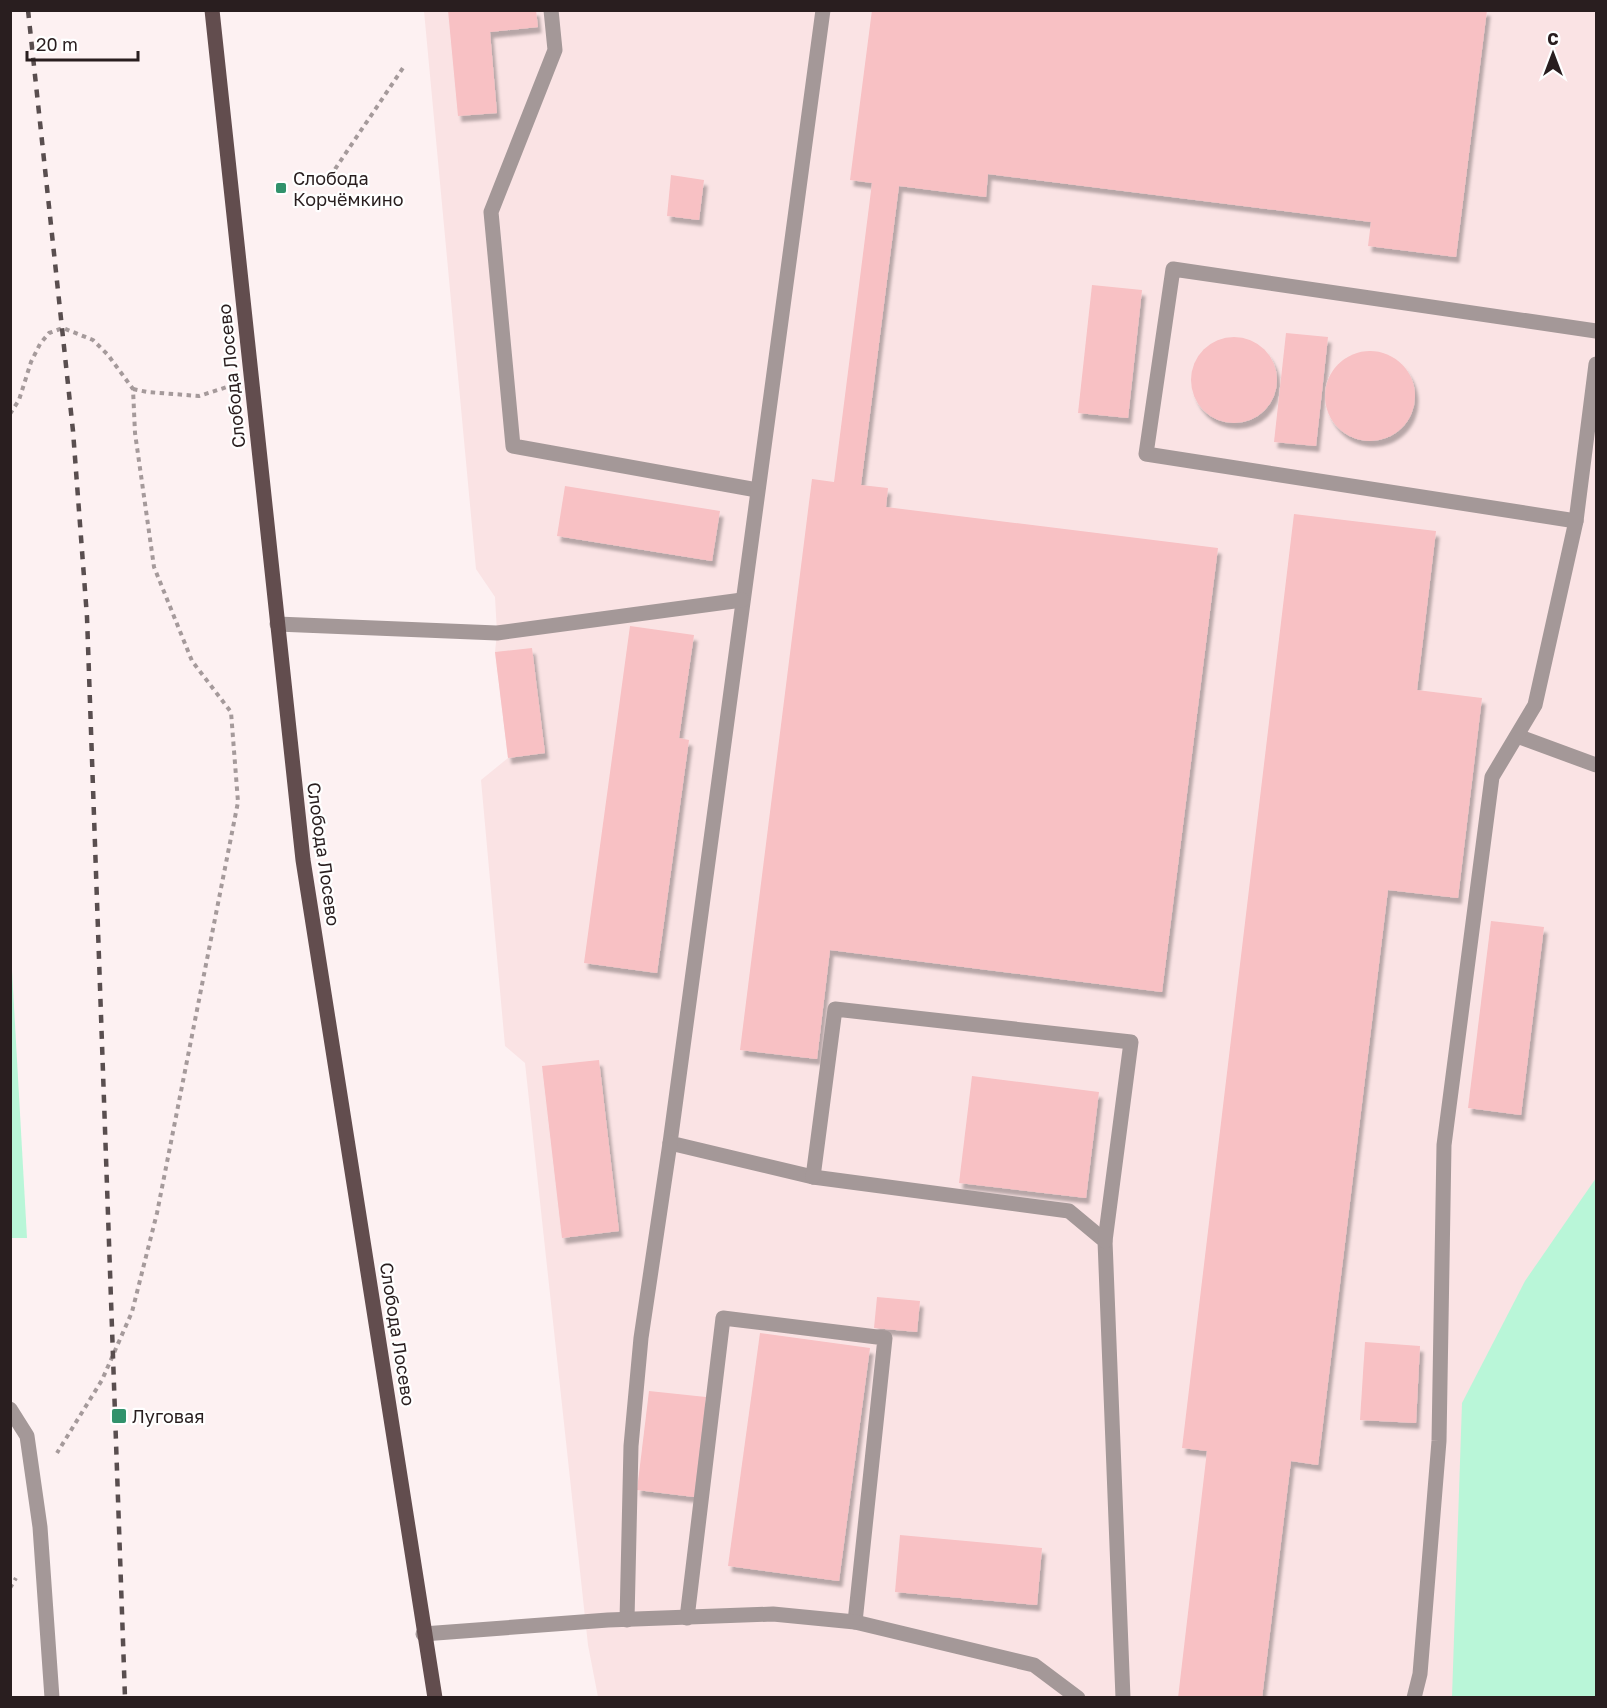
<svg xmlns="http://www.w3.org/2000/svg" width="1607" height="1708" viewBox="0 0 1607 1708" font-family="'Golos Text',sans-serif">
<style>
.built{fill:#fae3e4}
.green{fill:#b9f6d8}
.building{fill:#f8c1c4;filter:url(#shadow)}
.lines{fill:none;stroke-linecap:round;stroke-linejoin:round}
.path{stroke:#a59a9b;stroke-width:4;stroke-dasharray:4.5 4.5;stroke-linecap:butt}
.service{stroke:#a49898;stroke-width:15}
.minor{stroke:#a49898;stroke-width:15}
.primary{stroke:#624d4e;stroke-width:15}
.rail{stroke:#594e4f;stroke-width:4.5;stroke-dasharray:8 8;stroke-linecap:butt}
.poi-dot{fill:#31926c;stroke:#fff;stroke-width:2}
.labels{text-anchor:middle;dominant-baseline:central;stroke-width:4.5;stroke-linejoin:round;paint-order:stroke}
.poi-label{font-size:18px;fill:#291e1f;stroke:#fff;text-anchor:start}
.street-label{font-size:18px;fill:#291e1f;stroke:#fff}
</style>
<defs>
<filter id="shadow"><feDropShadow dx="3.5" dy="6" stdDeviation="1.5" flood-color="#0004"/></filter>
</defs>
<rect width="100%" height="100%" fill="#fdf1f2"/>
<!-- built -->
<polygon class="built" points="424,11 1596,11 1596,1697 598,1697 588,1645 525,1063 505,1046 481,780 508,758 495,652 497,633 495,597 476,569"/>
<!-- green -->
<g class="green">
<polygon points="11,953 27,1238 11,1238"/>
<polygon points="1596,1178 1596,1697 1452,1697 1462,1403 1525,1281"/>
</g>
<!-- building -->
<g class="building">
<polygon points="448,10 536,10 538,27 490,32 497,113 458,116"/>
<polygon points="872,10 1487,10 1456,257 1368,246 1371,222 988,174 986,197 899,186 861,485 888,488 886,507 1218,548 1162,992 830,950 817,1059 740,1050 812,479 834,482 872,183 850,180"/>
<polygon points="671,175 704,180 699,220 667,216"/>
<polygon points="1092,285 1142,290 1128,418 1078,413"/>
<polygon points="1286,333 1328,337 1316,446 1274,442"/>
<circle cx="1234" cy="380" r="43"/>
<circle cx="1370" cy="396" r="45"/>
<polygon points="565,486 720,511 712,561 557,536"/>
<polygon points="1294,514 1436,531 1417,690 1482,698 1458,898 1388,890 1318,1465 1291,1461 1262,1698 1178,1698 1207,1451 1182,1448"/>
<polygon points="630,626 694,635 679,738 689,740 657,973 584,963"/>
<polygon points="532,648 545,753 508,758 495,652"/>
<polygon points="1491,921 1544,927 1521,1115 1468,1108"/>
<polygon points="599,1060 619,1231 562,1238 542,1066"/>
<polygon points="972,1076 1099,1092 1086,1198 959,1183"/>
<polygon points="877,1297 920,1301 917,1332 874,1328"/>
<polygon points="760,1333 870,1348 839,1581 728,1566"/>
<polygon points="1365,1342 1420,1346 1416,1423 1360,1420"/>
<polygon points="649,1391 706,1397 694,1497 637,1490"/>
<polygon points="900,1535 1042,1548 1037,1605 895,1592"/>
</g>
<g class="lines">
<!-- path -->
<g class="path">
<polyline points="325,184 405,65"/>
<polyline points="133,389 147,392 199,396 227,387"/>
<polyline points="10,414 19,400 31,362 40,344 49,333 63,328 93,340 108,355 133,389 135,433 154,567 192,661 231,712 238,802 157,1213 132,1312 102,1380 57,1453"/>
<polyline points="10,1588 16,1578"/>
</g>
<!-- service -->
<g class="service">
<polyline points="551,10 555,50 491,212 513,446 757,490"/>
<polyline points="823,10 670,1143 813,1177 1069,1211 1105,1241 1123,1698"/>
<polyline points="1576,521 1146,454 1173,269 1596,331"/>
<polyline points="277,624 497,633 742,600"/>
<polyline points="1517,736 1596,765"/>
<polyline points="813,1177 835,1009 1131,1042 1105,1241"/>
<polyline points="687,1618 723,1318 885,1338 855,1622"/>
<polyline points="627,1620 631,1446 641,1338 670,1143"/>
<polyline points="423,1634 608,1620 773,1614 855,1622 1034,1665 1078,1698"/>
<polyline points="1414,1698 1420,1674 1439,1441 1444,1145 1492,777 1535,705 1576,521 1596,364"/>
</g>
<!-- minor -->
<polyline class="minor" points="10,1409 27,1436 40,1527 52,1698"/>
<!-- primary -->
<polyline class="primary" points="212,10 303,860 435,1698"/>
<!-- rail -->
<polyline class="rail" points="28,10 73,431 87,617 125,1698"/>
</g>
<!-- markers -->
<g class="poi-dot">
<rect x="275" y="182" width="12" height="12" rx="3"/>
<rect x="111" y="1408" width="16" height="16" rx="3"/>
</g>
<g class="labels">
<!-- poi labels -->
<g class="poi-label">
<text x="293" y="178">Слобода<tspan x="293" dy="21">Корчёмкино</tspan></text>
<text x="132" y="1416">Луговая</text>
</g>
<!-- street labels -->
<g class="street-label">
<text transform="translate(231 376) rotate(-96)">Слобода Лосево</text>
<text transform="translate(324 854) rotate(82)">Слобода Лосево</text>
<text transform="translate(398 1334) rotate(81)">Слобода Лосево</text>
</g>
</g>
<!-- border -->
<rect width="1607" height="1708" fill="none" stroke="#291e1f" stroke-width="24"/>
<!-- north arrow -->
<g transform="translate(1553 54)" stroke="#ffffff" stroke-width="4.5" paint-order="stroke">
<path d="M0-4.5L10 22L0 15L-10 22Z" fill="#291e1f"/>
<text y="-9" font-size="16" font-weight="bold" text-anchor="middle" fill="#291e1f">С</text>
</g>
<!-- scale -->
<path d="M27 51v9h111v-9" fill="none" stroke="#291e1f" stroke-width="3"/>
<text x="36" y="51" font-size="18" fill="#291e1f" stroke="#ffffff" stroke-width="4.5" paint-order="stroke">20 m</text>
</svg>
